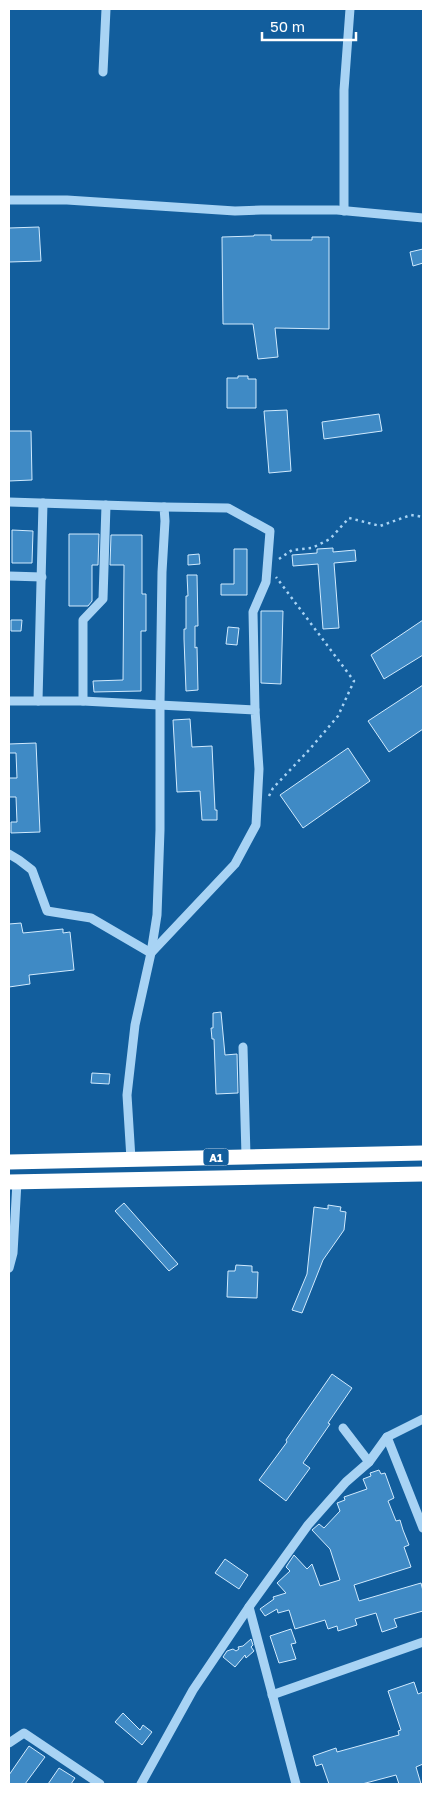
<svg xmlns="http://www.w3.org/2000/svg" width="432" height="1793" viewBox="0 0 432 1793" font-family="'Golos Text',sans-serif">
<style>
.building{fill:#3f8ac5;stroke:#d0eafe}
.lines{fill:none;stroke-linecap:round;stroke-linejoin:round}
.path{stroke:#a8d3f4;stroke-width:2.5;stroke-dasharray:2.5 4;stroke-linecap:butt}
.minor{stroke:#a8d3f4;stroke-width:9}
.highway{stroke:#fff;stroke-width:15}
.labels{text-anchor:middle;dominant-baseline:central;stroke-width:4.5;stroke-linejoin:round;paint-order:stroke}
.shield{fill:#125e9d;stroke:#b8cfe2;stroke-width:1}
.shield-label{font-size:11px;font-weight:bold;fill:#fff}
</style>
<rect width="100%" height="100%" fill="#125e9d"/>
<!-- building -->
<g class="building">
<polygon points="39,227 41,261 9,262 9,228"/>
<polygon points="254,235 271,235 271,240 312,240 312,237 329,237 329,329 275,328 278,357 258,359 253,324 223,324 222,237 254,236"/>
<polygon points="423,249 423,263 413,266 410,252"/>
<polygon points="238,376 248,376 248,379 256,379 256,408 227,408 227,378 238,378"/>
<polygon points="287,410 291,471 269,473 264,411"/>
<polygon points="379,414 382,431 324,439 322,422"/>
<polygon points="9,431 31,431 32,480 9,481"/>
<polygon points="12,530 33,531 32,563 12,563"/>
<polygon points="69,534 99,534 98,565 92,565 92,601 88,606 69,606"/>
<polygon points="111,535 142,535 142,594 146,594 146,631 141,631 141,691 94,692 93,681 123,680 124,565 110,565"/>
<polygon points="333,548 333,552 355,550 356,561 334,563 339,628 323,629 318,564 293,566 292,555 317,553 317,549"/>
<polygon points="234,549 247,549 247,595 221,595 221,584 234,584"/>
<polygon points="199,554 200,564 188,565 188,555"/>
<polygon points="187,575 197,575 198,626 195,626 195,648 197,647 198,690 186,691 184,639 184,629 186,629 186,596 188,596"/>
<polygon points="261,611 283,611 281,684 261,683"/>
<polygon points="11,620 22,620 21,631 11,631"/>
<polygon points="423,620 423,655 384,679 371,655"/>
<polygon points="228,627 239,628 237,645 226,644"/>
<polygon points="423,685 423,729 389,752 368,721"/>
<polygon points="190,719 192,747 212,746 215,810 217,810 217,820 202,820 200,791 177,792 173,720"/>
<polygon points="36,743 40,832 11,833 11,822 17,822 16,797 9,797 9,778 17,778 16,753 9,753 9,744"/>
<polygon points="348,748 370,781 303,828 280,795"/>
<polygon points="21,923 23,933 63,929 63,933 70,932 74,970 29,975 30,984 9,987 9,924"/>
<polygon points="221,1012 225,1055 237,1054 238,1093 216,1094 214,1039 212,1039 211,1028 213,1028 213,1013"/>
<polygon points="92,1073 110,1074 109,1084 91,1083"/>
<polygon points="124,1203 178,1264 169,1271 115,1211"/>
<polygon points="328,1205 341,1207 340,1211 346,1212 344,1230 323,1260 302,1313 292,1310 307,1274 314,1207 328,1209"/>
<polygon points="236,1265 252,1266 252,1272 258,1272 257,1298 227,1297 228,1271 235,1271"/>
<polygon points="332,1374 352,1388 328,1423 330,1424 303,1463 310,1468 286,1501 259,1480 287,1442 286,1440"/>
<polygon points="379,1470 381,1474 385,1473 394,1498 388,1501 396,1521 400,1520 403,1530 409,1545 404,1547 411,1567 354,1585 359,1601 421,1583 423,1591 423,1611 394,1619 397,1627 382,1632 376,1613 355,1619 357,1625 338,1631 337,1626 328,1629 325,1620 295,1629 289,1610 278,1613 277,1609 265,1616 260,1609 274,1599 273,1597 286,1593 277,1583 290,1571 286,1567 294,1555 307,1569 312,1564 320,1586 340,1580 330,1549 312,1530 319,1524 324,1528 340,1511 337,1503 345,1500 344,1497 367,1489 363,1479 371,1476 370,1473"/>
<polygon points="225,1559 248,1575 239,1589 215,1573"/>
<polygon points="291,1629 296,1643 291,1644 296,1659 279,1663 270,1636"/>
<polygon points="251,1639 253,1645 251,1647 254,1651 246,1658 245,1655 235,1667 223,1657 227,1651 233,1649 236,1651 239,1649 238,1647 243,1646"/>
<polygon points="414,1682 418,1694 423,1692 423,1764 416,1767 421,1784 399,1784 396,1775 362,1784 329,1784 322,1764 316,1766 313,1756 336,1748 337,1752 399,1735 398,1731 401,1730 388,1691"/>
<polygon points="123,1713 140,1730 143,1725 152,1732 142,1745 115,1722"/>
<polygon points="29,1746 45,1757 25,1784 9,1784 9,1775"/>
<polygon points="59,1768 75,1778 71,1784 48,1784"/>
</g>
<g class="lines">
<!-- path -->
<g class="path">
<polyline points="279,559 292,550 312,548 330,539 349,518 380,526 411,515 423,517"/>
<polyline points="269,796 273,788 309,750 338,716 354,681 276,577"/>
</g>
<!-- minor -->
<g class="minor">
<polyline points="103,72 106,9"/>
<polyline points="9,200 67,200 235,211 261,210 337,210 423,218"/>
<polyline points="344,211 344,90 350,9"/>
<polyline points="9,502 164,507 165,521 162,572 160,704 160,830 157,915 151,953 135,1025 127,1095 131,1159"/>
<polyline points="164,507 228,508 270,531 266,582 253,612 255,710"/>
<polyline points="9,576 42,577"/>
<polyline points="9,701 83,701 255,710 259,769 256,825 235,864 151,953 91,918 47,911 32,870 19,860 9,854"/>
<polyline points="38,701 43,503"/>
<polyline points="83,701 83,620 103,599 106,505"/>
<polyline points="243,1047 246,1156"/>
<polyline points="9,1268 13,1253 17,1182"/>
<polyline points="343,1428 369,1462"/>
<polyline points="387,1437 423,1528"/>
<polyline points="249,1607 296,1784"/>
<polyline points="272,1695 423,1642"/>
<polyline points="9,1743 24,1733 100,1784"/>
<polyline points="141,1784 193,1690 249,1607 308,1525 346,1482 369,1462 387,1437 423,1419"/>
</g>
<!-- highway -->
<g class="highway">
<polyline points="9,1162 423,1153"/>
<polyline points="9,1182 423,1174"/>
</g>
</g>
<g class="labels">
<!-- shield labels -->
<rect class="shield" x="203.5" y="1148.5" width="25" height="17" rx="4"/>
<g class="shield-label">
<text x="216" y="1157">A1</text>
</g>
</g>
<!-- border -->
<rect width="432" height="1793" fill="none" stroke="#ffffff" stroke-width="20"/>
<!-- scale -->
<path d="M262 32v8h94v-8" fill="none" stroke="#ffffff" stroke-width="2.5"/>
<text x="270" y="32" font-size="15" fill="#ffffff" stroke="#125e9d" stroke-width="4" paint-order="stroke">50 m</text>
</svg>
